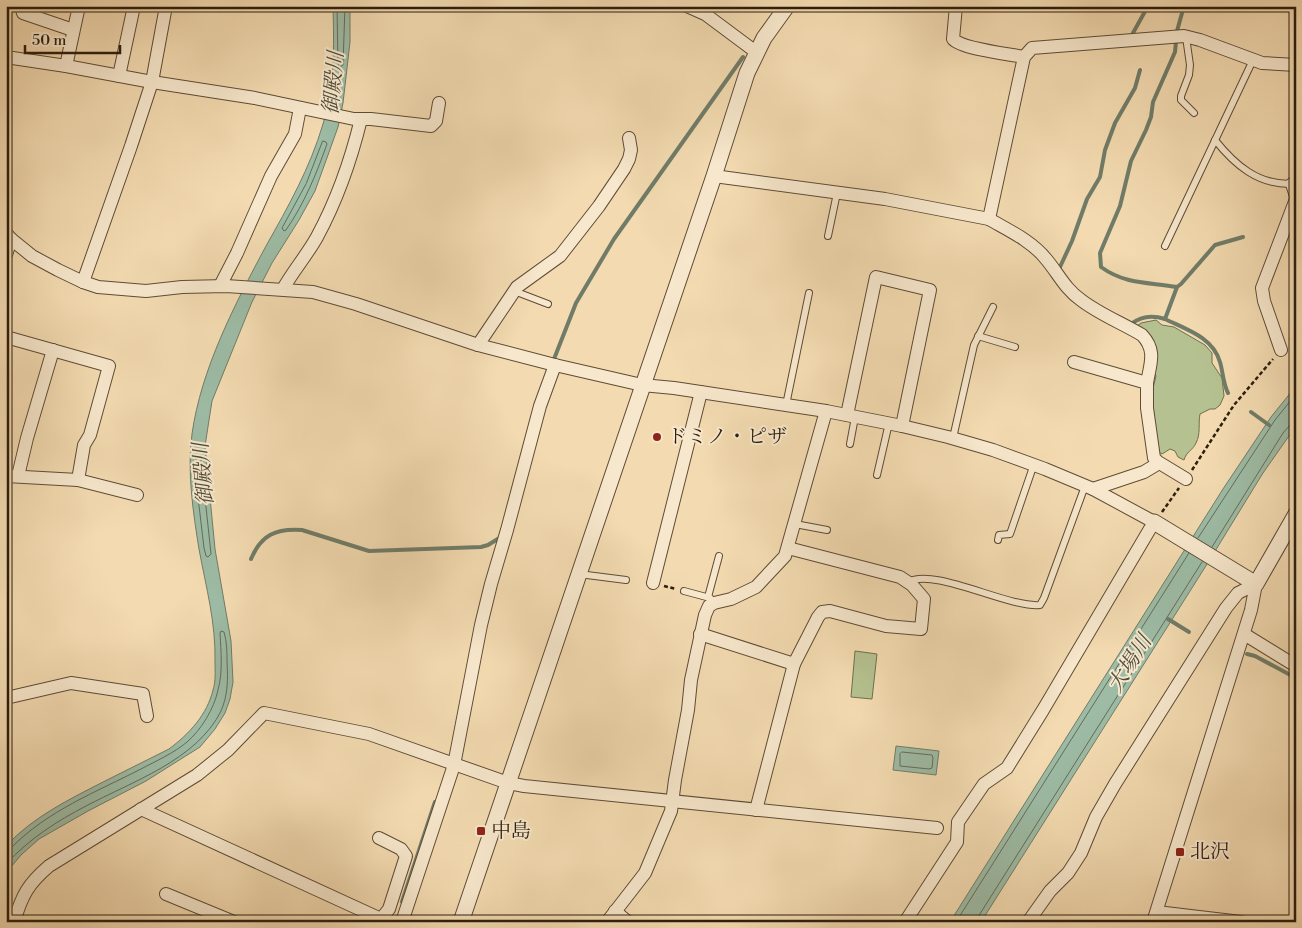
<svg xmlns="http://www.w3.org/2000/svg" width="1302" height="928" viewBox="0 0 1302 928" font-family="'Libre Bodoni','Noto Serif JP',serif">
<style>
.green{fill:#b5c190;stroke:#706f4e}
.water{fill:#9dbba5;stroke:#707c68}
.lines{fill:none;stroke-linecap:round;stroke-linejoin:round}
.shore{stroke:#646c59;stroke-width:1}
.stream{stroke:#707c68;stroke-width:4}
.service-casing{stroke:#5e4c36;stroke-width:8}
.minor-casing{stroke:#5e4c36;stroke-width:14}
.tertiary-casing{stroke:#5e4c36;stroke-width:17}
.path{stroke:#2c1d0d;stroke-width:2.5;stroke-dasharray:4 2.5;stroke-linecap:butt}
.service{stroke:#f7e7cc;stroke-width:6}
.minor{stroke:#f7e7cc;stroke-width:12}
.tertiary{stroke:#f7e7cc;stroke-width:15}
.poi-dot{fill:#8f2418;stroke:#f7e7cc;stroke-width:2}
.labels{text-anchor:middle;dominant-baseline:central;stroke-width:4;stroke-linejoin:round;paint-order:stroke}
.poi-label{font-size:20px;fill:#2c1d0d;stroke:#f7e7cc;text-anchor:start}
.water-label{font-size:21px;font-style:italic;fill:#4e4c3b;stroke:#f7e7cc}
</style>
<rect width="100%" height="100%" fill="#f3dab0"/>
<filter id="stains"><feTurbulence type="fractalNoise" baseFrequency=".004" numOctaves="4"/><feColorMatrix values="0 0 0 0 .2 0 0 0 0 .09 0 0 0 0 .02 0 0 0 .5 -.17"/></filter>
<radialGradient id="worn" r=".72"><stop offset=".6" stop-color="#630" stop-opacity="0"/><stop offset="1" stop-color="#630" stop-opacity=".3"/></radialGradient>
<!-- green -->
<g class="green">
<path d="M1156 320 1162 325 1174 327 1205 345 1212 353V363L1222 378 1224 396 1220 405 1215 409H1210L1200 414C1198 423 1201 434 1196 443 1193 450 1186 452 1184 460L1178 457 1175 451 1170 449 1162 454 1157 451 1152 392 1156 376 1153 369 1157 353C1156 350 1156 347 1155 345 1153 337 1143 331 1137 326L1141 323Z"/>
<polygon points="855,651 877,654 872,699 851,697"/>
</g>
<!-- water -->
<g class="water">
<path d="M333 6H350V42L343 103 338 127 328 155 315 191 299 220 272 263 252 302 212 401 205 446 215 549 231 641 233 682 230 699 225 713 215 729 200 747 146 781 88 811 39 839 21 855 6 873V846C33 817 68 800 103 782 125 771 147 760 169 749 189 734 207 715 213 690 216 681 215 671 215 662 216 623 206 587 199 549 193 512 187 471 192 434 201 369 235 304 266 246 288 207 310 168 323 124 335 86 334 46 333 6Z"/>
<polygon points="1296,386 1296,426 1263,473 1209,561 981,922 950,922 1223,489 1271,417"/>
<polygon points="896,746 939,751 936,775 893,770"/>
</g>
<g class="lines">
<!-- shore -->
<g class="shore">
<polyline points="337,6 338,65 340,67 343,65 345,6"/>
<path d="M323 141 326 142 327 144C316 175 304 204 286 230L284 231 282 228 306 184Z"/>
<polygon points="198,457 201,460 211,554 208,557 206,556 204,548 196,480 196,460"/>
<polyline points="1198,538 1275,420 1296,394"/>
<polyline points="1212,547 1283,433 1291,424 1296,423"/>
<polygon points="902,752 932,755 933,758 932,768 929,769 900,766 900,754"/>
<path d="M6 849 11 848C47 811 96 792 141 769 156 761 174 753 187 742 201 730 214 709 218 690 223 672 221 652 220 633L221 631 224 632C227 642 227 652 227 662 228 679 228 695 221 711 197 760 131 782 86 806 57 821 29 839 6 864"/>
<polyline points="956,922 1189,553"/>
<polyline points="977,922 978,917 1202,562"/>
</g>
<!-- stream -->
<g class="stream">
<path d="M1184 6 1177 31 1175 52 1153 102 1151 117 1146 130 1131 161 1120 206 1100 253 1101 267C1126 285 1149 282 1177 287L1165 319C1185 329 1213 337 1220 362 1223 372 1223 383 1228 393"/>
<polyline points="1133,36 1133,33 1148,6"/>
<polyline points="1060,270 1060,267 1072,241 1087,199 1100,177 1105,150 1115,123 1135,88 1140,70"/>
<polyline points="1177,287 1181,284 1215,245 1243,237"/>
<path d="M1128 322 1131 324C1141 316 1153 315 1165 319"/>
<polyline points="554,359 576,303 614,239 743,57"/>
<polyline points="1251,412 1269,425"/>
<path d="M251 559C261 535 276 528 302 530L369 551 481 547 488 545 501 537"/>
<polyline points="1168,619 1189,632"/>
<polyline points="1247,654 1255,656 1296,678"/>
<polyline points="402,902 435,802"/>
</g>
<defs>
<g id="service">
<polyline points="1186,37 1190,65 1189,75 1181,96 1181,100 1194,113"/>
<path d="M1215 140C1235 165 1258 185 1292 184"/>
<polyline points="828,236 837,193"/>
<polyline points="1165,246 1253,60"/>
<polyline points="514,291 548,304"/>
<polyline points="978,336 1015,347"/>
<polyline points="786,405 809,293"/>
<polyline points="953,438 974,345 993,307"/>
<polyline points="850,444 855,417"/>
<polyline points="877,475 889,423"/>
<polyline points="795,524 827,530"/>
<polyline points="998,540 999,535 1010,534 1034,464"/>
<polyline points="579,574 626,580"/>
<path d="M908 582C934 567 1008 608 1040 605L1044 598 1085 486"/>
<polyline points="684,591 710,598"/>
<polyline points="708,597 719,556"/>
</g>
<g id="minor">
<polyline points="21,6 23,13 73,30"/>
<polyline points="687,6 705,14 756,52"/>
<path d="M956 6 953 39C962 49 1009 54 1024 57"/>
<polyline points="6,57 66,66 152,82 255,98 354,119 371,119 431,126 436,121 439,103"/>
<polyline points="66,66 79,6"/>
<polyline points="119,76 134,6"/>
<polyline points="714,176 885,199 989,219 1024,57 1032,48 1184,36 1200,40 1262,63 1296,65"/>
<polyline points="1296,182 1292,184 1296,196"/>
<path d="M989 219C1008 230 1032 241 1046 259 1058 273 1065 289 1081 300 1099 314 1122 323 1142 335 1157 351 1150 364 1147 383"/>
<polyline points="6,233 11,239 32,256 58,270 83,282 98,287 146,291 182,287 226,286 313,292 356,304 478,345 555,365 642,385 674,388 826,411 902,426 948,437 993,450 1045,469 1093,489 1154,522 1043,710 1007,768 984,784 958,822 957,842 905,922"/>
<polyline points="6,255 11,239"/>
<polyline points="83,282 131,146 152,82 166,6"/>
<polyline points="220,286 237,253 271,176 295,134 300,108"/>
<path d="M283 289C293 271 307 255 317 237 337 200 351 160 361 119"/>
<polyline points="6,337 109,366 90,435 84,445 78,480"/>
<polyline points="478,345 517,287 560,256 599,206 624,169 629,159 631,150 629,138"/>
<polyline points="1281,350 1264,301 1262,288 1296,199"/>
<polyline points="1074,362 1147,383 1147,408 1154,458 1158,462 1186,479"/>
<polyline points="847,415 876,277 930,290 902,426"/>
<polyline points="6,476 78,480 137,495"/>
<polyline points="18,476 27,438 53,350"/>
<polyline points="1093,489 1144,472 1159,463"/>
<polyline points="653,583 701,392"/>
<polyline points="700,634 794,664"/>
<polyline points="1244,634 1296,666"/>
<polyline points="6,698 71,683 143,694 147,716"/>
<polyline points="141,809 381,919 377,922"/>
<polyline points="756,810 794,664 818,617 822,612 830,611 886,626 921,629 924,599 912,585 900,577 788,548"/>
<polyline points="379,838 401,849 406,856 389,909 381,919"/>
<polyline points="166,894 234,922"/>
<polyline points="615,911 628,922"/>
<polyline points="1157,912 1241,922"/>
<path d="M14 922C22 895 28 884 49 866L197 775 228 750 264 713 369 734 508 783 524 786 937 828"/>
<polyline points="402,922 454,765 481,625 491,584 507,530 540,406 555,365"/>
<polyline points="607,922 645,873 671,811 675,780 688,710 691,680 705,615 709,606 714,603 731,599 756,587 785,556 826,411"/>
<polyline points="1028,922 1050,891 1068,873 1081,853 1096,817 1115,784 1226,608 1238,593 1256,584 1251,610 1153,922"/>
</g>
<g id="tertiary">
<polyline points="1154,522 1256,584 1296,514"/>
<polyline points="461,922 714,176 747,73 764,38 787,6"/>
</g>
</defs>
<!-- service casing -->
<use href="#service" class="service-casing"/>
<!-- minor casing -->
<use href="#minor" class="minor-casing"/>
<!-- tertiary casing -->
<use href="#tertiary" class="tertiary-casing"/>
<!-- path -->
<g class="path">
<polyline points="1290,340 1296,334"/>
<polyline points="1192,470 1234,405 1273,359"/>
<polyline points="1162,512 1179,488"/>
<polyline points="664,586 676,589"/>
</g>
<!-- service -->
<use href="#service" class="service"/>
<!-- minor -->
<use href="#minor" class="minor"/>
<!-- tertiary -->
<use href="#tertiary" class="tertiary"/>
</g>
<!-- markers -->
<g class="poi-dot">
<circle cx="657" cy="437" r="5"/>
<rect x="476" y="826" width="10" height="10" rx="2.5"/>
<rect x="1175" y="847" width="10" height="10" rx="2.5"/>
</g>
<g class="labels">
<!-- poi labels -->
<g class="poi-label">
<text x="667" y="437">ドミノ・ピザ</text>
<text x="491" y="831">中島</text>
<text x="1190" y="852">北沢</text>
</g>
<!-- water labels -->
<g class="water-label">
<text transform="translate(334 83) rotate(-85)">御殿川</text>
<text transform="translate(204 474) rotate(-95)">御殿川</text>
<text transform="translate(1130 664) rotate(-58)">大場川</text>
</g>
</g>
<!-- margin -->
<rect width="1302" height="928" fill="none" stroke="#f3dab0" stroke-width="25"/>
<rect x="8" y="8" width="1287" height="913" fill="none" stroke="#2c1d0d" stroke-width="2.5"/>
<rect x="12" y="12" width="1277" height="903" fill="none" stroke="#2c1d0d"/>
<!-- scale -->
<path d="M25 45v8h95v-8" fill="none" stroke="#2c1d0d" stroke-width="2.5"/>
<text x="32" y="45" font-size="15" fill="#2c1d0d" stroke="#f7e7cc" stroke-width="4" paint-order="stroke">50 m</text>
<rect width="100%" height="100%" filter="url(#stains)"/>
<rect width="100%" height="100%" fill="url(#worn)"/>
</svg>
